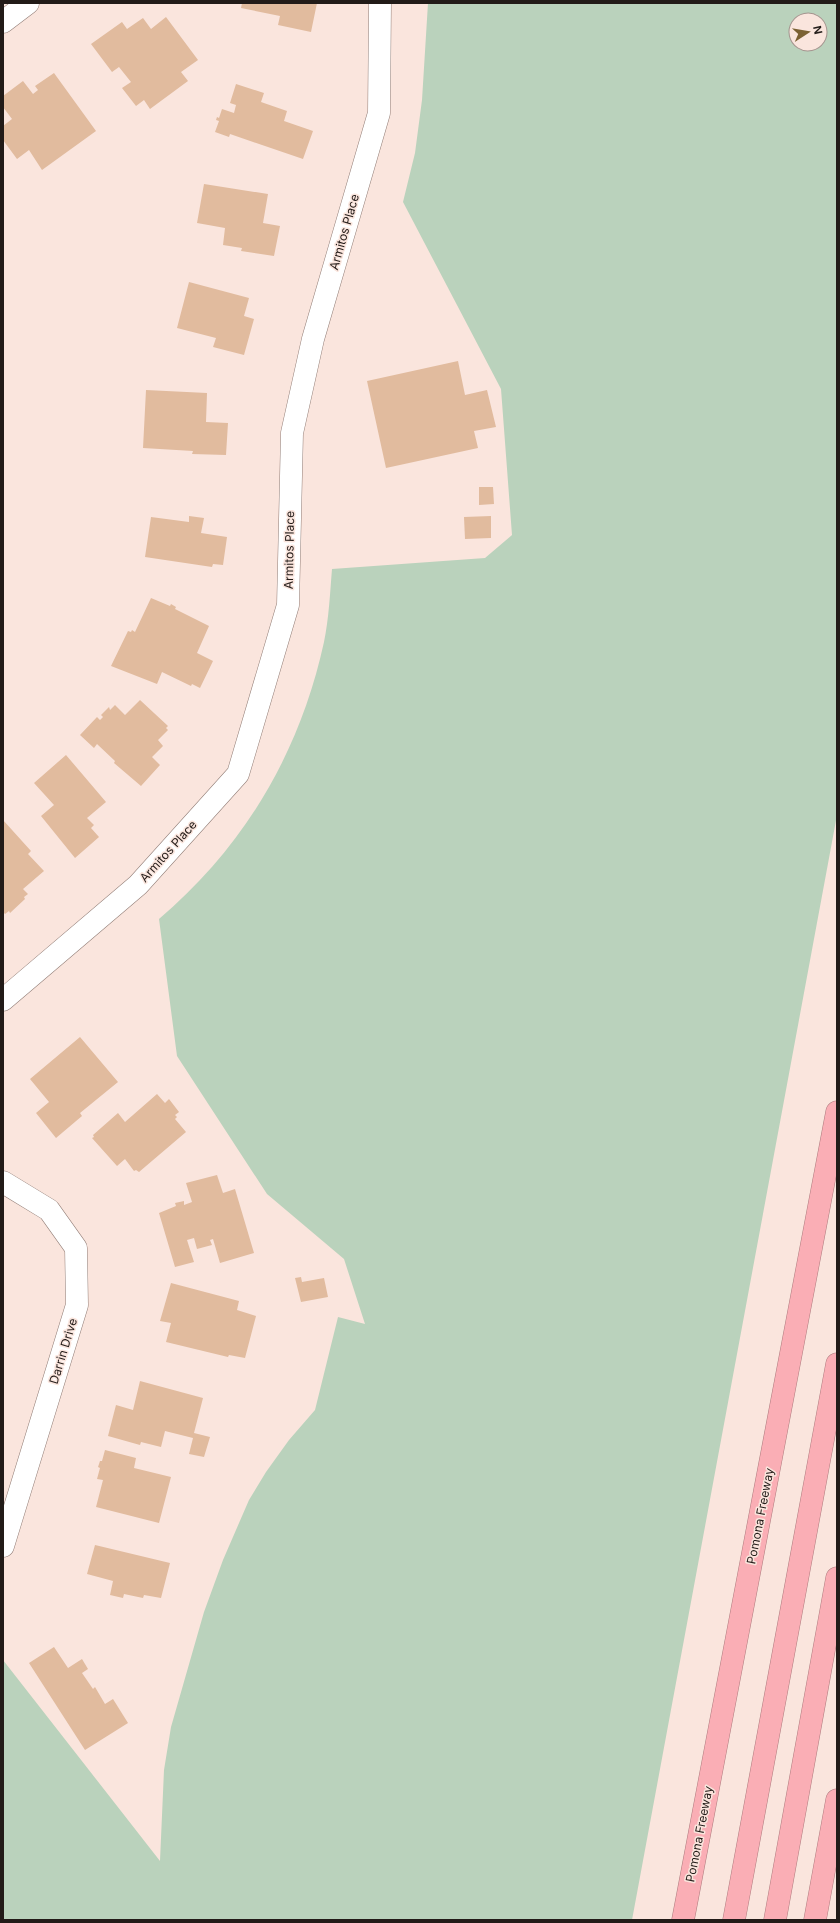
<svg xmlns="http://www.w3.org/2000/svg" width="840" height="1923" viewBox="0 0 840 1923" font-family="Inter,sans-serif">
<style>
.green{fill:#bad2bc;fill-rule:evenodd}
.building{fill:#e1bb9e}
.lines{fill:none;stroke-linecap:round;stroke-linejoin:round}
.minor-casing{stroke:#927e77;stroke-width:23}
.motorway-casing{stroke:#ae7b7e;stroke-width:23}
.minor{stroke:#fff;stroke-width:22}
.motorway{stroke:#faaeb5;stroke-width:22}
.labels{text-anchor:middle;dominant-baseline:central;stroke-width:3;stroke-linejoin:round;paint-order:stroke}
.street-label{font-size:12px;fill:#221b18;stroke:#fae5dd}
</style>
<rect width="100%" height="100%" fill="#fae5dd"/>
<!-- green -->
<path class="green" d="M428 3H837V815L632 1920H3V1660L160 1861 164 1770 171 1727 204 1612 223 1560 249 1500 266 1472 289 1440 315 1410 338 1317 365 1324 344 1259 267 1194 177 1056 159 919C245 846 300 752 324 642 329 618 330 593 332 569L485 558 512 535 501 389 403 202 415 153 422 100ZM796 20H820V44H796Z"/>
<!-- building -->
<g class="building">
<polygon points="242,3 317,3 311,32 278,25 280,16 241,8"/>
<polygon points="166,17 198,60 181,72 188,81 150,109 144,100 136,106 122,88 131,82 119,67 112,72 91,44 122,22 127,29 143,18 151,29"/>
<polygon points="54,73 96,131 42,170 29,150 17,159 3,140 3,126 12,119 3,107 3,96 23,81 33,94 38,90 35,86"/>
<polygon points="236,84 264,93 261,102 287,111 284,121 313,131 303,159 230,134 229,137 215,132 219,121 216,120 217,117 219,118 222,109 234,113 236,105 230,103"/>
<polygon points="204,184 268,194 263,223 280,226 274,256 241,251 242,248 223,245 225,228 197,223"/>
<polygon points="189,282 249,298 244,316 254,319 244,355 213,347 216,338 177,328"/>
<polygon points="458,361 465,395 487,390 496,427 474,431 478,448 386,468 367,381"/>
<polygon points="146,390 207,393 206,422 228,423 226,455 192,454 193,451 143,448"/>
<polygon points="479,487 493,487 494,504 479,505"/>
<polygon points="189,516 204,518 201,533 227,537 223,565 213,564 212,567 145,557 151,517 189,522"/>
<polygon points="491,516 491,538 465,539 464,517"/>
<polygon points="151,598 170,606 171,604 176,607 175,609 209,626 197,653 213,661 200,688 192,684 191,686 162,672 157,684 111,666 128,631 131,632 132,630 135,632"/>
<polygon points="140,700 168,726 166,728 168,730 158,740 163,746 152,757 160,765 141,786 114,763 115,761 97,744 94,748 80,735 97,717 100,720 103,717 101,715 109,707 110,710 115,705 125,715"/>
<polygon points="66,755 106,802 87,818 94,825 91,828 99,837 75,858 41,816 54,805 34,783"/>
<polygon points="3,820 31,851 28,854 44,871 23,889 28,894 24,897 25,899 10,913 9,911 5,914 3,912"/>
<polygon points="80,1037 118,1082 80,1113 82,1116 56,1138 36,1113 49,1102 30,1079"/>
<polygon points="157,1094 165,1103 169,1099 179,1112 175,1115 177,1117 175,1119 186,1132 139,1172 136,1170 134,1171 125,1159 117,1166 92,1138 94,1137 93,1135 118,1113 125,1122"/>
<polygon points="217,1175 223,1193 235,1189 254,1253 220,1263 213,1239 210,1240 212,1245 197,1249 194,1238 187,1240 194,1262 175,1267 159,1213 176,1206 175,1203 184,1201 184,1205 192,1202 186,1183"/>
<polygon points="301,1277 302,1282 324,1278 328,1297 301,1302 295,1278"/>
<polygon points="171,1283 239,1301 237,1310 256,1316 245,1358 229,1355 228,1357 166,1342 171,1323 160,1321"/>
<polygon points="140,1381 203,1398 194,1433 210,1437 204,1457 189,1454 193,1438 165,1431 161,1447 141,1442 140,1445 108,1436 116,1405 133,1410"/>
<polygon points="105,1450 136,1458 134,1468 171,1477 159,1523 96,1507 103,1480 97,1479 100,1468 98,1467 100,1461 102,1461"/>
<polygon points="95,1545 170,1563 161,1598 144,1595 143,1598 124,1594 123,1598 110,1595 113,1581 87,1574"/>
<polygon points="54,1647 68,1668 82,1659 88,1669 82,1673 93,1689 95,1687 105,1704 113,1699 128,1723 85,1750 29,1663"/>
</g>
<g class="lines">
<defs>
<g id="minor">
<polyline points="3,22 28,3"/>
<polyline points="3,1000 138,885 238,774 288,605 292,433 313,339 379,113 380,3"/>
<polyline points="3,1182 49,1210 76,1248 77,1305 3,1546"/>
</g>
<g id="motorway">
<polyline points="683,1920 837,1112"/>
<polyline points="734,1920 837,1364"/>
<polyline points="775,1920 837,1578"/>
<polyline points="815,1920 837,1800"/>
</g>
</defs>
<!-- minor casing -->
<use href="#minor" class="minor-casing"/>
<!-- motorway casing -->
<use href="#motorway" class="motorway-casing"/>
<!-- minor -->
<use href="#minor" class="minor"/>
<!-- motorway -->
<use href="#motorway" class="motorway"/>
</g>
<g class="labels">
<!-- street labels -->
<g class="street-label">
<text transform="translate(344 232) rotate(-74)">Armitos Place</text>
<text transform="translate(289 550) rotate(-89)">Armitos Place</text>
<text transform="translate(168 851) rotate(-48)">Armitos Place</text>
<text transform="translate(63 1351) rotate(-73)">Darrin Drive</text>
<text transform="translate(760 1516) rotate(-79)">Pomona Freeway</text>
<text transform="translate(699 1834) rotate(-79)">Pomona Freeway</text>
</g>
</g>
<!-- border -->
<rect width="840" height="1923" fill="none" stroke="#221b18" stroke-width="8"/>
<!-- north arrow -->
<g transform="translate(808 32) rotate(78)"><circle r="19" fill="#fae5dd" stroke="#a4948e"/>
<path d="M0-3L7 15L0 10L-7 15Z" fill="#7b6133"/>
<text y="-6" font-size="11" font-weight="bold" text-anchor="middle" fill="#221b18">N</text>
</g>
</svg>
